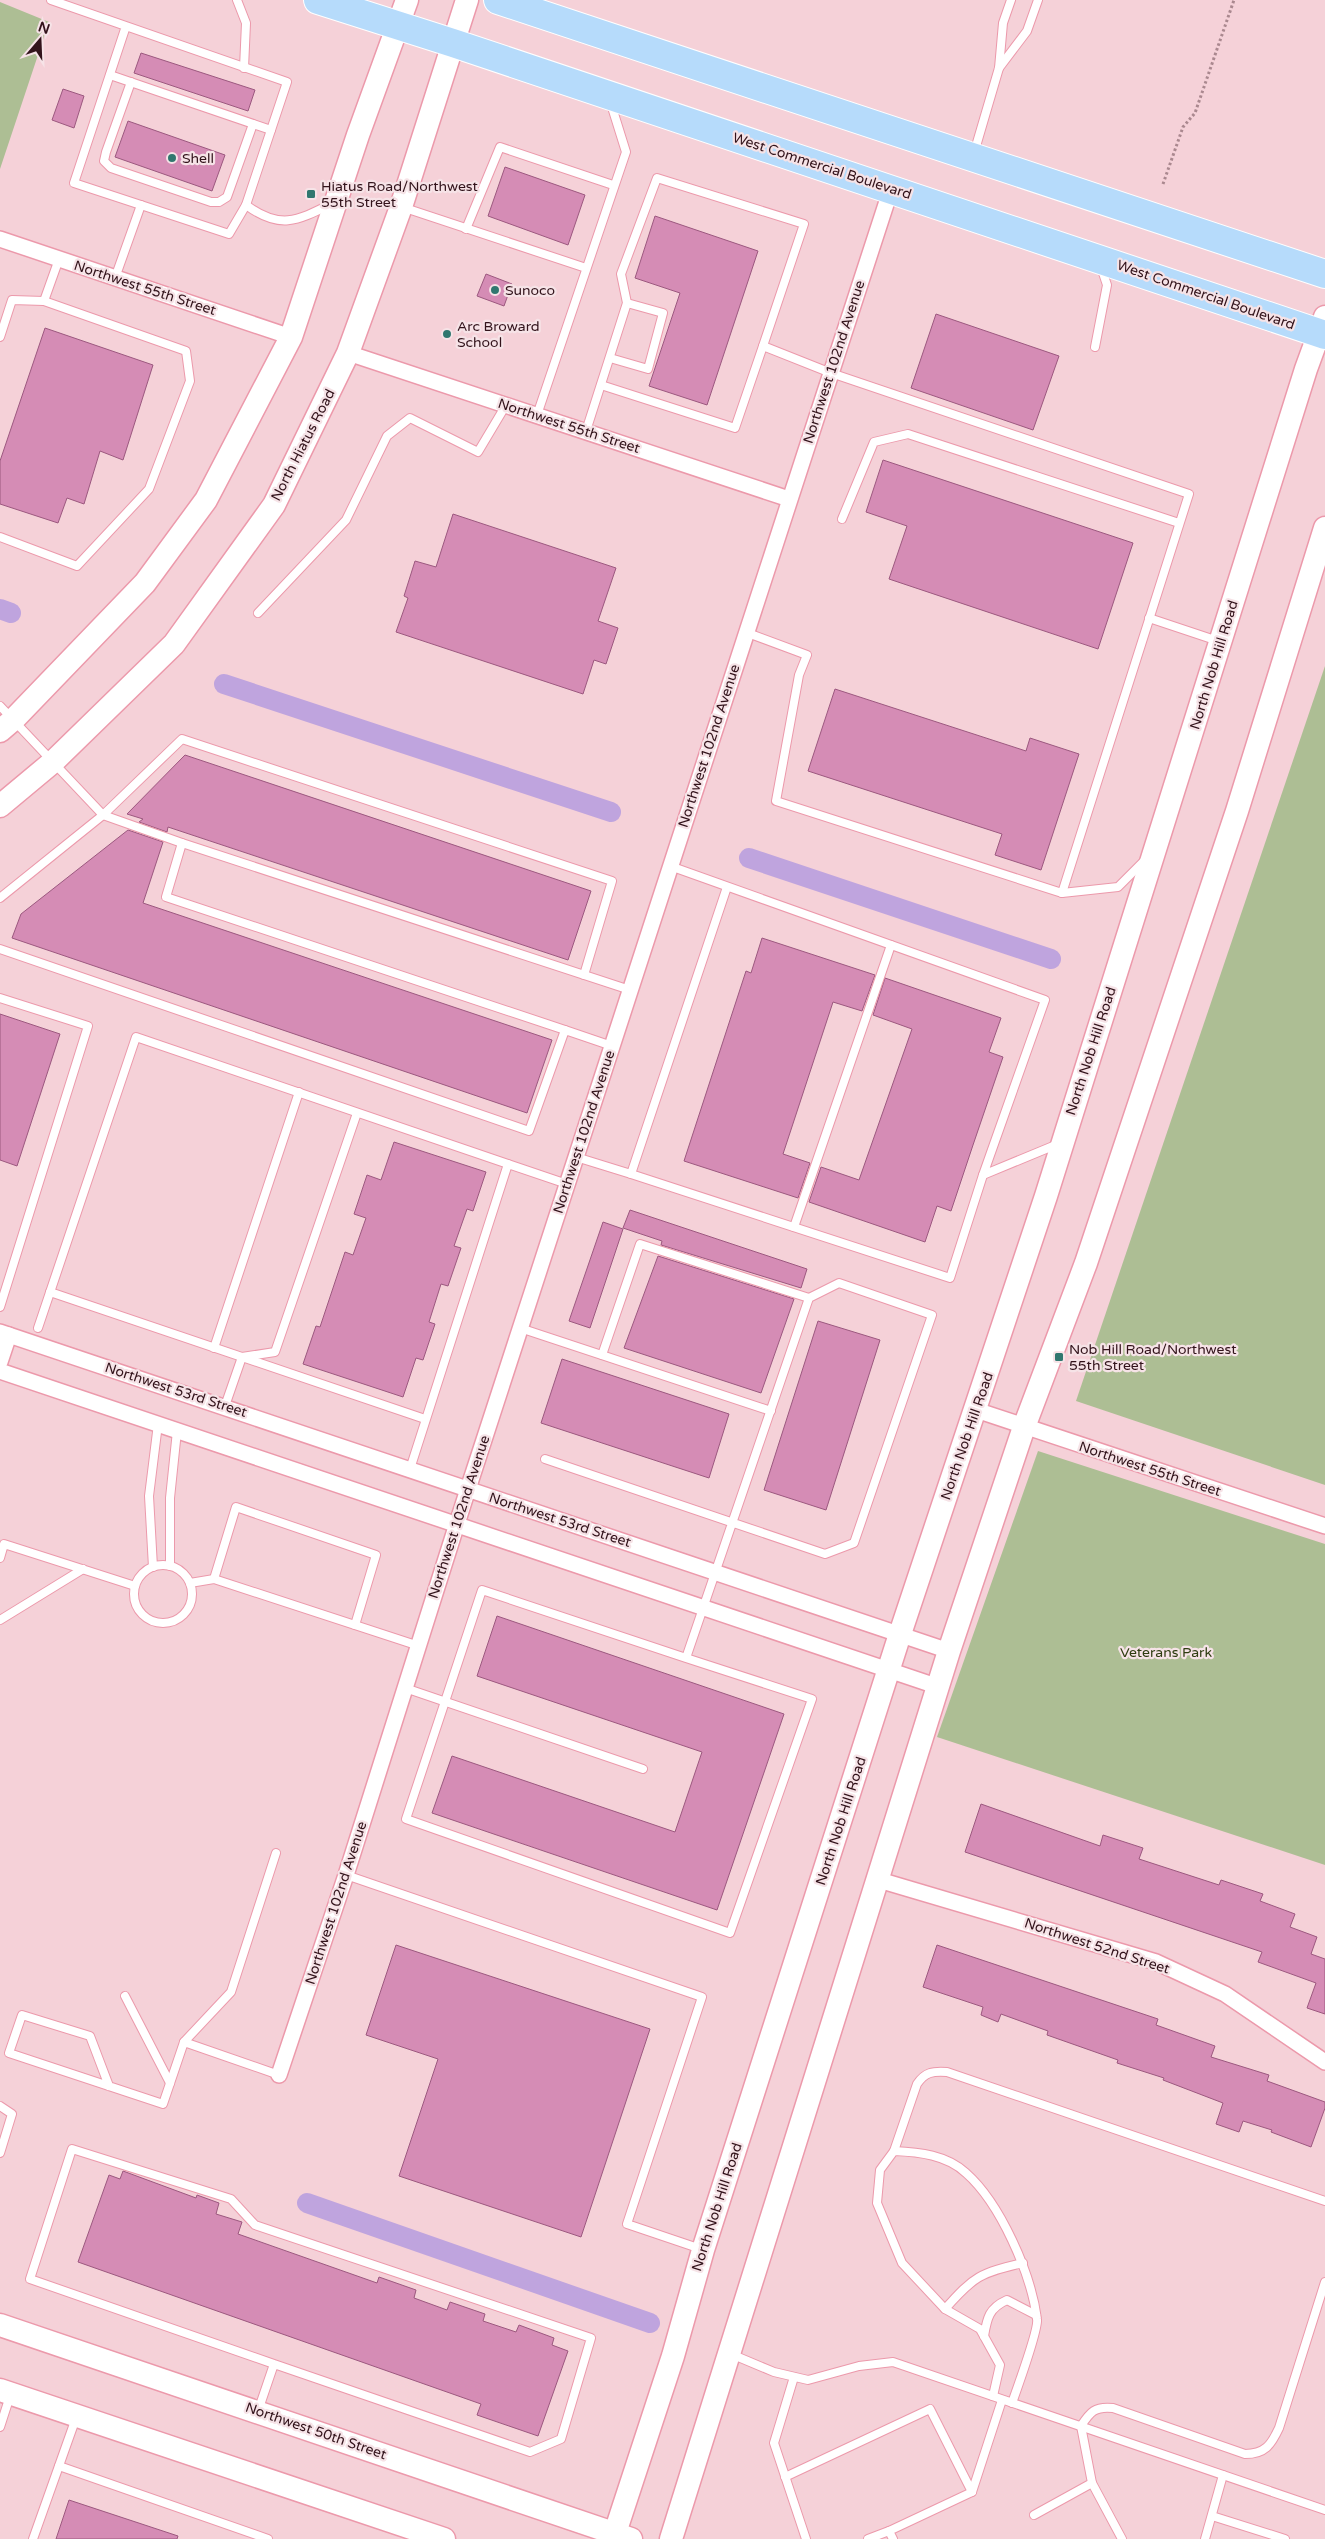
<svg xmlns="http://www.w3.org/2000/svg" width="1325" height="2539" viewBox="0 0 1325 2539" font-family="'Varela Round',sans-serif">
<style>
.green{fill:#adbe94}
.lines{fill:none;stroke-linecap:round;stroke-linejoin:round}
.canal{stroke:#bfa4de;stroke-width:20}
.building{fill:#d58cb5;stroke:#9c587f}
.lane-casing{stroke:#ec99ab;stroke-width:10}
.street-casing{stroke:#ec99ab;stroke-width:18}
.secondary-casing{stroke:#ec99ab;stroke-width:25}
.highway-casing{stroke:#fff;stroke-width:30}
.path{stroke:#aa888f;stroke-width:3;stroke-dasharray:2.5 2.5;stroke-linecap:butt}
.lane{stroke:#fff;stroke-width:8}
.street{stroke:#fff;stroke-width:15}
.secondary{stroke:#fff;stroke-width:22}
.highway{stroke:#b6dbfb;stroke-width:28}
.poi-dot{fill:#30776f;stroke:#f6e3e7;stroke-width:2}
.labels{text-anchor:middle;dominant-baseline:central;stroke-width:4.5;stroke-linejoin:round;paint-order:stroke}
.poi-label{font-size:14px;fill:#32131b;stroke:#f6e3e7;text-anchor:start}
.street-label{font-size:14px;fill:#32131b;stroke:#f6e3e7}
.park-label{font-size:14px;fill:#2e3c10;stroke:#f6e3e7}
</style>
<rect width="100%" height="100%" fill="#f5d1d8"/>
<!-- green -->
<g class="green">
<polygon points="0,2 49,22 0,169"/>
<polygon points="1325,666 1325,1485 1076,1401"/>
<polygon points="1038,1451 1325,1544 1325,1865 937,1737"/>
</g>
<g class="lines">
<!-- canal -->
<g class="canal">
<polyline points="0,609 11,613"/>
<polyline points="224,684 611,812"/>
<polyline points="749,858 1051,959"/>
<polyline points="307,2203 650,2323"/>
</g>
</g>
<!-- building -->
<g class="building">
<polygon points="141,53 255,90 248,111 134,73"/>
<polygon points="63,89 84,96 74,128 52,120"/>
<polygon points="128,121 225,155 212,191 115,157"/>
<polygon points="505,167 585,195 568,245 488,216"/>
<polygon points="655,216 758,251 707,405 649,386 680,293 635,278"/>
<polygon points="486,274 512,284 504,306 477,296"/>
<polygon points="936,314 1059,356 1033,430 911,388"/>
<polygon points="45,328 153,365 123,460 100,451 84,504 67,498 58,523 0,504 0,461"/>
<polygon points="883,460 1133,543 1098,649 889,579 907,526 866,512"/>
<polygon points="453,514 616,568 598,621 618,628 606,664 594,660 583,694 396,632 408,598 404,596 415,561 436,567"/>
<polygon points="835,689 1026,751 1030,738 1079,754 1041,870 995,855 1002,834 808,771"/>
<polygon points="185,755 591,891 568,960 168,827 167,832 139,822 143,819 127,814"/>
<polygon points="128,830 163,842 143,903 552,1040 527,1113 12,938 21,914"/>
<polygon points="762,938 875,975 862,1011 833,1002 783,1154 810,1163 798,1198 684,1161 746,971 751,973"/>
<polygon points="885,978 1001,1018 989,1052 1003,1057 973,1145 951,1211 937,1206 925,1242 809,1202 821,1167 859,1180 912,1029 873,1015"/>
<polygon points="0,1014 60,1034 17,1166 0,1160"/>
<polygon points="394,1142 486,1172 473,1211 467,1209 454,1246 461,1248 448,1286 441,1284 429,1322 435,1324 423,1360 416,1358 403,1397 303,1364 316,1326 320,1327 345,1252 353,1255 366,1218 354,1214 367,1175 381,1180"/>
<polygon points="630,1210 807,1269 801,1288 661,1245 662,1241 623,1228"/>
<polygon points="603,1222 623,1229 590,1328 569,1321"/>
<polygon points="658,1256 794,1299 761,1393 624,1348"/>
<polygon points="818,1321 880,1340 826,1510 764,1490"/>
<polygon points="562,1359 729,1414 709,1478 541,1423"/>
<polygon points="497,1616 784,1714 717,1910 432,1813 452,1756 675,1832 702,1752 477,1676"/>
<polygon points="981,1804 1100,1846 1103,1835 1143,1848 1139,1859 1219,1885 1221,1880 1263,1894 1260,1901 1295,1914 1290,1927 1317,1937 1311,1954 1325,1959 1325,2014 1307,2008 1316,1983 1258,1962 1262,1952 965,1852"/>
<polygon points="396,1945 650,2029 581,2237 399,2176 438,2059 366,2035"/>
<polygon points="937,1945 1158,2019 1156,2025 1215,2046 1211,2057 1269,2075 1267,2081 1325,2102 1325,2108 1311,2147 1271,2132 1272,2130 1243,2121 1239,2132 1216,2124 1223,2103 1163,2080 1164,2078 1117,2063 1118,2060 1047,2035 1048,2031 1001,2014 998,2022 981,2015 983,2007 923,1987"/>
<polygon points="123,2171 196,2198 197,2195 219,2203 216,2214 242,2222 238,2234 377,2283 379,2277 416,2290 414,2298 447,2310 450,2302 485,2314 483,2321 516,2332 519,2325 554,2338 552,2345 568,2351 538,2436 477,2415 481,2404 78,2262 109,2175 120,2179"/>
<polygon points="69,2500 178,2536 177,2539 56,2539"/>
</g>
<g class="lines">
<defs>
<g id="lane">
<polyline points="51,0 287,82 246,205 229,234 74,183 126,26"/>
<polyline points="237,0 246,23 244,68"/>
<polyline points="999,68 1027,31 1038,0"/>
<polyline points="110,75 271,130"/>
<polyline points="131,82 106,152 104,161 111,168 211,202 219,202 227,197 253,124"/>
<polyline points="974,153 999,68 1003,23 1011,0"/>
<path d="M246 205C280 230 297 221 331 204"/>
<polyline points="402,207 586,268"/>
<polyline points="466,229 500,147 613,185"/>
<polyline points="115,278 141,205"/>
<polyline points="44,301 59,259"/>
<polyline points="0,337 12,300 44,301 186,351 190,381 149,489 77,566 0,537"/>
<polyline points="1095,347 1107,285 1101,267"/>
<polyline points="610,358 648,369 663,313 627,303"/>
<polyline points="601,385 735,428 763,346"/>
<polyline points="537,415 626,152 611,104"/>
<polyline points="586,431 627,303 621,274 657,178 804,224 763,346 831,373 1189,494 1062,893 776,801 799,675 807,655 745,632"/>
<polyline points="842,519 874,442 908,434 1179,523"/>
<polyline points="258,613 346,520 387,436 410,418 478,452 506,405"/>
<polyline points="1149,618 1218,641"/>
<polyline points="0,706 103,815 0,898"/>
<polyline points="182,843 630,990"/>
<polyline points="670,866 1045,1000 983,1175 1058,1144"/>
<polyline points="1062,893 1118,887 1144,861"/>
<polyline points="0,949 529,1131 565,1030 612,1046"/>
<polyline points="0,998 88,1026 0,1307"/>
<polyline points="565,1030 166,897 182,843 103,815 182,739 612,881 584,975"/>
<polyline points="576,1157 631,1174 727,887"/>
<polyline points="631,1174 950,1278 983,1175"/>
<polyline points="794,1227 891,945"/>
<polyline points="50,1292 425,1419"/>
<polyline points="38,1328 136,1037 508,1164"/>
<polyline points="520,1328 771,1411"/>
<polyline points="214,1348 299,1092"/>
<polyline points="602,1355 640,1244 809,1298"/>
<polyline points="225,1406 242,1357 275,1352 357,1113"/>
<polyline points="545,1459 825,1554 854,1543 932,1315 839,1283 809,1298 686,1658 812,1699 730,1933 406,1819 482,1590 686,1658"/>
<polyline points="410,1469 508,1164 567,1184"/>
<polyline points="0,1558 4,1544 135,1586"/>
<circle cx="163" cy="1594" r="29"/>
<polyline points="170,1566 170,1498 177,1431"/>
<polyline points="153,1567 149,1496 158,1424"/>
<polyline points="214,1579 236,1507 376,1555 355,1625"/>
<polyline points="190,1583 214,1579 419,1646"/>
<polyline points="0,1620 83,1569"/>
<polyline points="405,1688 643,1769"/>
<polyline points="346,1875 702,1997 627,2224 701,2249"/>
<polyline points="125,1996 170,2083"/>
<polyline points="184,2042 231,1992 276,1853"/>
<polyline points="109,2086 90,2036 22,2015 9,2053 163,2104 184,2042 279,2075"/>
<polyline points="0,2106 12,2114 0,2153"/>
<path d="M894 2151 917 2084C925 2072 933 2071 947 2072L1325 2201"/>
<path d="M945 2309C974 2276 980 2273 1023 2263"/>
<path d="M984 2336C987 2318 989 2308 1007 2300L1036 2315"/>
<polyline points="731,2354 774,2372 808,2380 859,2366 893,2362 1325,2510"/>
<polyline points="794,2377 774,2443 806,2539"/>
<path d="M993 2396 1000 2365 980 2329 945 2309 902 2263 877 2203 880 2170 894 2151C919 2152 947 2155 966 2173 1000 2203 1031 2273 1037 2319 1039 2328 1017 2389 1012 2403"/>
<polyline points="258,2411 274,2364 30,2279 72,2149 231,2199 255,2225 591,2338 561,2439 530,2452 274,2364"/>
<polyline points="0,2427 10,2396"/>
<polyline points="59,2466 268,2539"/>
<polyline points="785,2477 930,2409 972,2492"/>
<polyline points="1092,2483 1122,2539"/>
<path d="M1034 2515 1092 2483 1081 2426C1090 2412 1095 2406 1113 2408L1245 2454C1265 2454 1271 2445 1279 2428L1325 2282"/>
<polyline points="1212,2516 1285,2539"/>
<polyline points="33,2539 76,2418"/>
<polyline points="868,2539 889,2531"/>
<polyline points="893,2539 889,2531 972,2492 1002,2400"/>
<polyline points="1205,2539 1223,2475"/>
</g>
<g id="street">
<polyline points="0,239 291,337"/>
<polyline points="348,353 789,499"/>
<polyline points="0,1332 949,1651"/>
<polyline points="0,1362 9,1335"/>
<polyline points="0,1371 939,1687"/>
<polyline points="976,1410 1325,1526"/>
<polyline points="879,1880 1156,1962 1225,1994 1325,2062"/>
<polyline points="279,2075 346,1875 468,1489 891,189"/>
</g>
<g id="secondary">
<polyline points="0,731 14,719 145,583 206,500 291,337 358,135 407,0"/>
<polyline points="0,806 54,761 174,644 274,505 348,353 401,207 467,0"/>
<polyline points="0,2325 631,2539"/>
<polyline points="0,2390 444,2539"/>
<polyline points="613,2539 673,2356 703,2250 900,1634 1046,1196 1306,369 1325,317"/>
<polyline points="671,2539 949,1651 1024,1427 1086,1263 1237,811 1325,528"/>
</g>
<g id="highway">
<polyline points="318,0 453,43 1325,335"/>
<polyline points="498,0 1325,274"/>
</g>
</defs>
<!-- lane casing -->
<use href="#lane" class="lane-casing"/>
<!-- street casing -->
<use href="#street" class="street-casing"/>
<!-- secondary casing -->
<use href="#secondary" class="secondary-casing"/>
<!-- highway casing -->
<use href="#highway" class="highway-casing"/>
<!-- path -->
<polyline class="path" points="1163,184 1183,127 1195,113 1234,0"/>
<!-- lane -->
<use href="#lane" class="lane"/>
<!-- street -->
<use href="#street" class="street"/>
<!-- secondary -->
<use href="#secondary" class="secondary"/>
<!-- highway -->
<use href="#highway" class="highway"/>
</g>
<!-- markers -->
<g class="poi-dot">
<circle cx="172" cy="158" r="5"/>
<rect x="306" y="189" width="10" height="10" rx="2.5"/>
<circle cx="495" cy="290" r="5"/>
<circle cx="447" cy="334" r="5"/>
<rect x="1054" y="1352" width="10" height="10" rx="2.5"/>
</g>
<g class="labels">
<!-- poi labels -->
<g class="poi-label">
<text x="182" y="158">Shell</text>
<text x="321" y="186">Hiatus Road/Northwest<tspan x="321" dy="16">55th Street</tspan></text>
<text x="505" y="290">Sunoco</text>
<text x="457" y="326">Arc Broward<tspan x="457" dy="16">School</tspan></text>
<text x="1069" y="1349">Nob Hill Road/Northwest<tspan x="1069" dy="16">55th Street</tspan></text>
</g>
<!-- street labels -->
<g class="street-label">
<text transform="translate(822 166) rotate(18)">West Commercial Boulevard</text>
<text transform="translate(145 288) rotate(18)">Northwest 55th Street</text>
<text transform="translate(1206 295) rotate(19)">West Commercial Boulevard</text>
<text transform="translate(834 362) rotate(-72)">Northwest 102nd Avenue</text>
<text transform="translate(569 426) rotate(18)">Northwest 55th Street</text>
<text transform="translate(303 445) rotate(-63)">North Hiatus Road</text>
<text transform="translate(1214 665) rotate(-73)">North Nob Hill Road</text>
<text transform="translate(709 746) rotate(-72)">Northwest 102nd Avenue</text>
<text transform="translate(1091 1051) rotate(-72)">North Nob Hill Road</text>
<text transform="translate(584 1132) rotate(-72)">Northwest 102nd Avenue</text>
<text transform="translate(176 1390) rotate(18)">Northwest 53rd Street</text>
<text transform="translate(967 1436) rotate(-71)">North Nob Hill Road</text>
<text transform="translate(1150 1469) rotate(18)">Northwest 55th Street</text>
<text transform="translate(459 1517) rotate(-72)">Northwest 102nd Avenue</text>
<text transform="translate(560 1520) rotate(18)">Northwest 53rd Street</text>
<text transform="translate(841 1821) rotate(-72)">North Nob Hill Road</text>
<text transform="translate(336 1903) rotate(-72)">Northwest 102nd Avenue</text>
<text transform="translate(1097 1946) rotate(18)">Northwest 52nd Street</text>
<text transform="translate(717 2207) rotate(-72)">North Nob Hill Road</text>
<text transform="translate(316 2431) rotate(19)">Northwest 50th Street</text>
</g>
<!-- park labels -->
<g class="park-label">
<text x="1166" y="1652">Veterans Park</text>
</g>
</g>
<!-- north arrow -->
<g transform="translate(40 40) rotate(19)" stroke="#f6e3e7" stroke-width="4" paint-order="stroke">
<path d="M0-4L9 19L0 12L-9 19Z" fill="#32131b"/>
<text y="-8" font-size="14" font-weight="bold" text-anchor="middle" fill="#32131b">N</text>
</g>
</svg>
